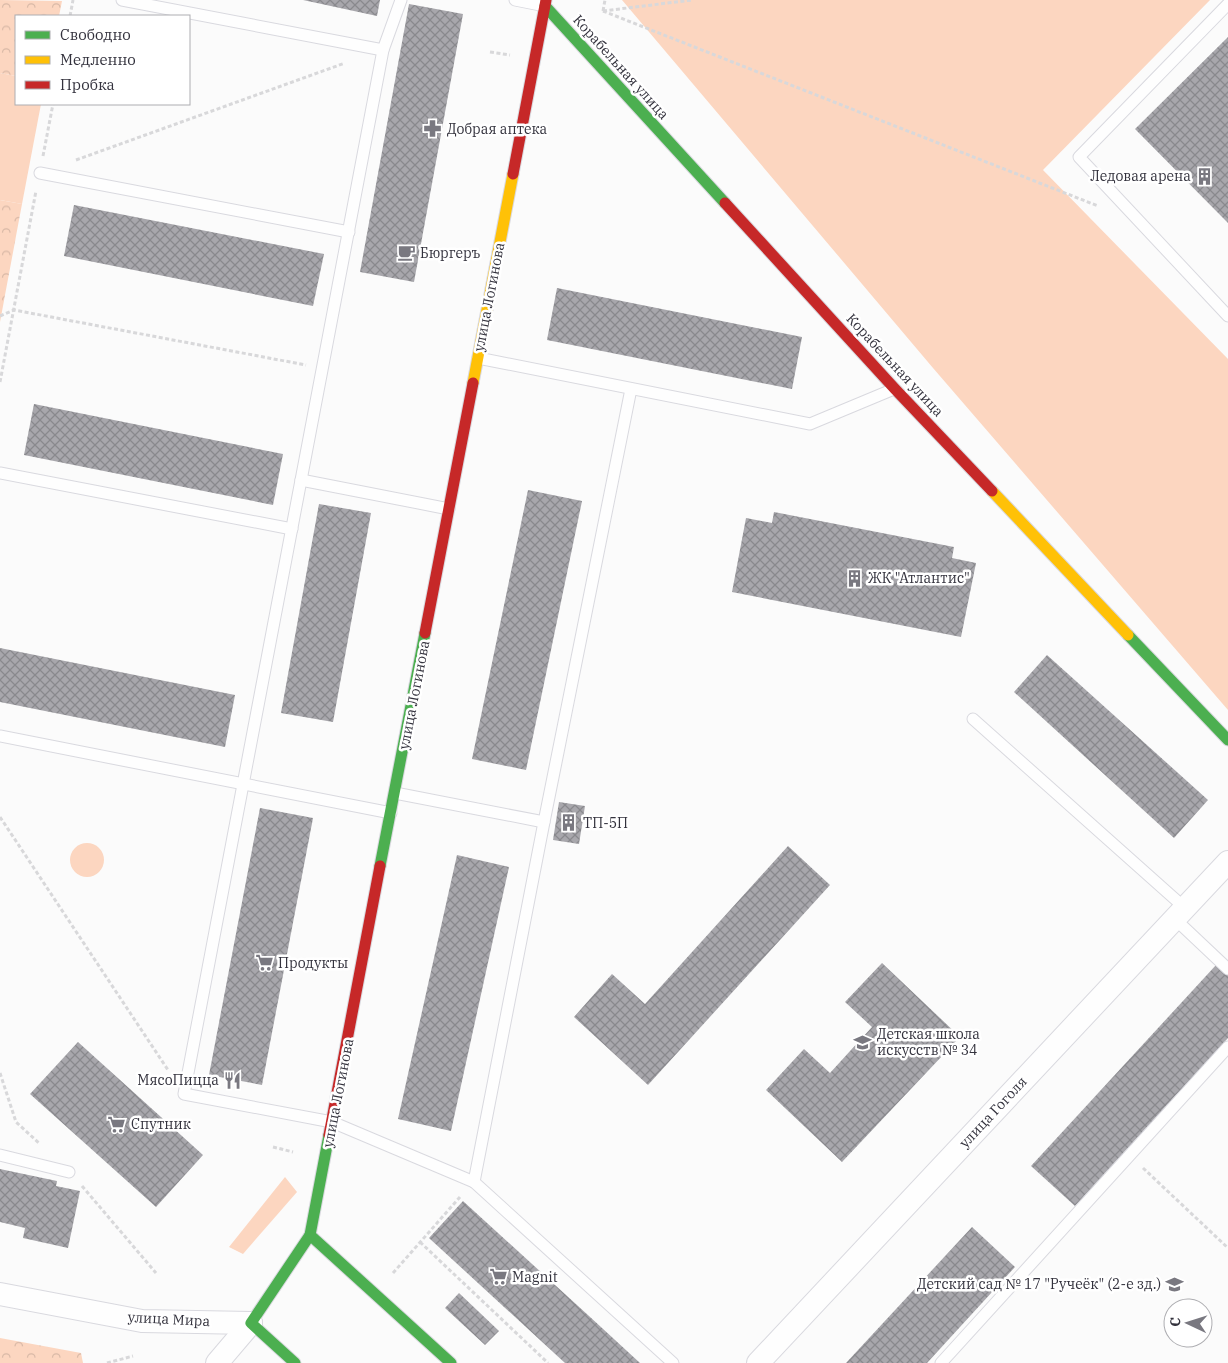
<svg xmlns="http://www.w3.org/2000/svg" width="1228" height="1363" viewBox="0 0 1228 1363" font-family="'IBM Plex Serif',serif">
<style>
.green{fill:#fcd6c0}
.forest{fill:url(#forest-crowns)}
.building{fill:url(#building-cross-hatch)}
.lines{fill:none;stroke-linecap:round;stroke-linejoin:round}
.lane-casing{stroke:#d9d9df;stroke-width:13}
.street-casing{stroke:#d9d9df;stroke-width:24}
.fast-casing{stroke:#d9d9df;stroke-width:13}
.slow-casing{stroke:#d9d9df;stroke-width:13}
.jam-casing{stroke:#d9d9df;stroke-width:13}
.path{stroke:#d8d8da;stroke-width:3;stroke-dasharray:4 2.5;stroke-linecap:butt}
.lane{stroke:#fefefe;stroke-width:11}
.street{stroke:#fefefe;stroke-width:22}
.fast{stroke:#4caf50;stroke-width:11}
.slow{stroke:#ffc107;stroke-width:11}
.jam{stroke:#c62828;stroke-width:11}
.labels{text-anchor:middle;dominant-baseline:central;stroke-width:5;stroke-linejoin:round;paint-order:stroke}
.street-label{font-size:14px;fill:#33323d;stroke:#fff}
.poi-label{font-size:14px;fill:#33323d;stroke:#fff;text-anchor:start}
</style>
<defs>
<pattern id="forest-crowns" width="20" height="18" patternUnits="userSpaceOnUse" patternTransform="scale(1.25)"><rect width="20" height="18" fill="#fcd6c0"/><path d="M2 6a3 3 0 1 1 6 0M12 15a3 3 0 1 1 6 0" fill="none" stroke="#d8b8a6"/></pattern>
<pattern id="building-cross-hatch" width="8" height="8" patternUnits="userSpaceOnUse" patternTransform="scale(1.25)"><rect width="8" height="8" fill="#a8a7ac"/><path d="M0 0l8 8M0 8l8-8" fill="none" stroke="#89898d"/></pattern>
</defs>
<rect width="100%" height="100%" fill="#fbfbfb"/>
<!-- green -->
<g class="green">
<polygon points="622,0 1210,0 1043,170 1228,359 1228,710 933,368"/>
<polygon points="0,73 16,76 16,104 41,104 22,204 0,200"/>
<circle cx="87" cy="860" r="17"/>
<polygon points="285,1177 297,1192 243,1254 229,1247"/>
</g>
<!-- forest -->
<g class="forest">
<polygon points="0,0 62,1 59,16 16,16 16,76 0,73"/>
<polygon points="0,200 22,204 0,322"/>
<polygon points="0,1338 81,1353 83,1363 0,1363"/>
</g>
<!-- building -->
<g class="building">
<polygon points="303,0 380,0 377,16"/>
<polygon points="409,4 463,14 414,282 360,272"/>
<polygon points="1228,37 1228,223 1135,129"/>
<polygon points="74,205 324,254 313,306 64,256"/>
<polygon points="557,288 802,337 792,389 547,340"/>
<polygon points="34,404 283,454 273,505 24,455"/>
<polygon points="528,490 582,501 526,770 472,759"/>
<polygon points="319,504 371,513 333,722 281,713"/>
<polygon points="774,512 954,547 952,558 976,563 961,637 732,592 746,518 772,523"/>
<polygon points="0,648 235,695 225,747 0,702"/>
<polygon points="1047,655 1208,800 1174,838 1014,692"/>
<polygon points="559,802 585,806 579,844 553,840"/>
<polygon points="260,808 313,818 262,1085 209,1075"/>
<polygon points="788,846 830,885 648,1085 574,1017 612,974 645,1004"/>
<polygon points="457,855 509,867 451,1131 398,1119"/>
<polygon points="882,963 960,1037 842,1162 766,1090 804,1049 830,1073 872,1027 845,1002"/>
<polygon points="1217,964 1228,975 1228,1038 1075,1206 1031,1166"/>
<polygon points="78,1042 203,1155 156,1207 30,1094"/>
<polygon points="0,1169 57,1181 56,1186 80,1191 68,1248 23,1238 25,1228 0,1222"/>
<polygon points="463,1201 589,1316 640,1363 565,1363 429,1238"/>
<polygon points="972,1227 1015,1267 927,1363 846,1363"/>
<polygon points="459,1293 499,1331 485,1345 445,1308"/>
</g>
<g class="lines">
<defs>
<g id="lane">
<polyline points="122,0 383,50"/>
<polyline points="401,0 383,50 184,1094 332,1122 474,1182"/>
<polyline points="515,0 545,6"/>
<polyline points="1228,4 1079,157 1228,316"/>
<polyline points="40,173 349,232"/>
<polyline points="478,358 810,424 894,389"/>
<polyline points="0,473 292,529"/>
<polyline points="301,480 449,509"/>
<polyline points="973,719 1185,908"/>
<polyline points="0,736 391,813"/>
<polyline points="395,793 544,822 474,1182 673,1363"/>
<polyline points="544,822 631,389"/>
<polyline points="1175,919 1228,969"/>
<polyline points="0,1155 69,1172"/>
<polyline points="941,1363 1228,1047"/>
</g>
<g id="street">
<polyline points="0,1294 142,1321 251,1323"/>
<polyline points="217,1363 251,1323"/>
<polyline points="758,1363 1228,862"/>
</g>
<g id="fast">
<polyline points="545,6 725,203"/>
<polyline points="1128,635 1228,740"/>
<polyline points="380,866 425,633"/>
<polyline points="310,1235 451,1363"/>
<polyline points="295,1363 251,1323 310,1235 329,1135"/>
</g>
<g id="slow">
<polyline points="473,383 513,174"/>
<polyline points="992,491 1128,635"/>
</g>
<g id="jam">
<polyline points="513,174 546,0"/>
<polyline points="725,203 895,389 992,491"/>
<polyline points="425,633 473,383"/>
<polyline points="329,1135 380,866"/>
</g>
</defs>
<!-- lane casing -->
<use href="#lane" class="lane-casing"/>
<!-- street casing -->
<use href="#street" class="street-casing"/>
<!-- fast casing -->
<use href="#fast" class="fast-casing"/>
<!-- slow casing -->
<use href="#slow" class="slow-casing"/>
<!-- jam casing -->
<use href="#jam" class="jam-casing"/>
<!-- path -->
<g class="path">
<polyline points="603,11 1098,206"/>
<polyline points="603,11 692,0"/>
<polyline points="603,11 605,0"/>
<polyline points="70,16 73,0"/>
<polyline points="490,52 510,55"/>
<polyline points="43,156 53,104"/>
<polyline points="76,160 345,63"/>
<polyline points="0,316 14,310 306,365"/>
<polyline points="0,382 36,191"/>
<polyline points="0,817 168,1070"/>
<polyline points="0,1073 16,1122 40,1144"/>
<polyline points="273,1147 293,1152"/>
<polyline points="1143,1168 1228,1248"/>
<polyline points="82,1186 156,1273"/>
<polyline points="420,1242 548,1363"/>
<polyline points="393,1273 460,1197"/>
<polyline points="107,1363 133,1356"/>
</g>
<!-- lane -->
<use href="#lane" class="lane"/>
<!-- street -->
<use href="#street" class="street"/>
<!-- fast -->
<use href="#fast" class="fast"/>
<!-- slow -->
<use href="#slow" class="slow"/>
<!-- jam -->
<use href="#jam" class="jam"/>
</g>
<!-- icons -->
<defs>
<symbol id="pharmacy-bare" viewBox="-9 -9 18 18"><path d="M-2-6h4v4h4v4h-4v4h-4v-4h-4v-4h4Z" fill="#797880" stroke="#fff" stroke-width="2.5" paint-order="stroke"/></symbol>
<symbol id="building-bare" viewBox="-9 -9 18 18"><path d="M-4-6H4V6H1V3H-1V6H-4ZM-2.5-4.3h1.7v1.8h-1.7ZM.8-4.3h1.7v1.8H.8ZM-2.5-1h1.7V.8h-1.7ZM.8-1h1.7V.8H.8Z" fill="#797880" stroke="#fff" stroke-width="2.5" paint-order="stroke"/></symbol>
<symbol id="cafe-bare" viewBox="-9 -9 18 18"><path d="M-5.5-4.5H6V0H3Q3 3.5 0 3.5H-2.5Q-5.5 3.5-5.5 0ZM3-3.2v2h1.7v-2ZM-6 4.5H4V6H-6Z" fill="#797880" stroke="#fff" stroke-width="2.5" paint-order="stroke"/></symbol>
<symbol id="supermarket-bare" viewBox="-9 -9 18 18"><path d="M-6-5.5h2.5l.6 2H6L4.5 2H-2.5L-4.4-4H-6ZM-1.5 3.2a1.3 1.3 0 1 0 .1 0ZM3 3.2a1.3 1.3 0 1 0 .1 0Z" fill="#797880" stroke="#fff" stroke-width="2.5" paint-order="stroke"/></symbol>
<symbol id="school-bare" viewBox="-9 -9 18 18"><path d="M0-5L7-2L0 1L-7-2ZM-4 1L0 2.5L4 1V4Q0 6-4 4Z" fill="#797880" stroke="#fff" stroke-width="2.5" paint-order="stroke"/></symbol>
<symbol id="restaurant-bare" viewBox="-9 -9 18 18"><path d="M-5-6h1v4h1v-4h1v4h1v-4h1v5L-1.5 .5V6h-2V.5L-5-1ZM5-6V6H3V1.5H1.5Q1.5-4 5-6Z" fill="#797880" stroke="#fff" stroke-width="2.5" paint-order="stroke"/></symbol>
</defs>
<g fill-rule="evenodd">
<use href="#pharmacy-bare" x="420" y="116" width="25" height="25"/>
<use href="#building-bare" x="1192" y="164" width="25" height="25"/>
<use href="#cafe-bare" x="394" y="240" width="25" height="25"/>
<use href="#building-bare" x="842" y="566" width="25" height="25"/>
<use href="#building-bare" x="556" y="810" width="25" height="25"/>
<use href="#supermarket-bare" x="252" y="950" width="25" height="25"/>
<use href="#school-bare" x="850" y="1030" width="25" height="25"/>
<use href="#restaurant-bare" x="220" y="1068" width="25" height="25"/>
<use href="#supermarket-bare" x="104" y="1112" width="25" height="25"/>
<use href="#supermarket-bare" x="486" y="1264" width="25" height="25"/>
<use href="#school-bare" x="1162" y="1272" width="25" height="25"/>
</g>
<g class="labels">
<!-- street labels -->
<g class="street-label">
<text transform="translate(621 67) rotate(48)">Корабельная улица</text>
<text transform="translate(489 297) rotate(-79)">улица Логинова</text>
<text transform="translate(895 365) rotate(47)">Корабельная улица</text>
<text transform="translate(414 695) rotate(-79)">улица Логинова</text>
<text transform="translate(338 1093) rotate(-79)">улица Логинова</text>
<text transform="translate(993 1112) rotate(-47)">улица Гоголя</text>
<text transform="translate(169 1319) rotate(3)">улица Мира</text>
</g>
<!-- poi labels -->
<g class="poi-label">
<text x="447" y="129">Добрая аптека</text>
<text x="1191" y="176" text-anchor="end">Ледовая арена</text>
<text x="420" y="253">Бюргеръ</text>
<text x="868" y="578">ЖК "Атлантис"</text>
<text x="583" y="823">ТП-5П</text>
<text x="278" y="963">Продукты</text>
<text x="877" y="1034">Детская школа<tspan x="877" dy="16">искусств № 34</tspan></text>
<text x="219" y="1080" text-anchor="end">МясоПицца</text>
<text x="131" y="1124">Спутник</text>
<text x="512" y="1277">Magnit</text>
<text x="1161" y="1284" text-anchor="end">Детский сад № 17 "Ручеёк" (2-е зд.)</text>
</g>
</g>
<!-- legend -->
<rect x="15" y="15" width="175" height="90" fill="#ffffff" stroke="#adadb1"/>
<rect x="25" y="31" width="25" height="8" fill="#4caf50" stroke="#adadb1"/>
<text x="60" y="40" font-size="15" fill="#33323d">Свободно</text>
<rect x="25" y="56" width="25" height="8" fill="#ffc107" stroke="#adadb1"/>
<text x="60" y="65" font-size="15" fill="#33323d">Медленно</text>
<rect x="25" y="81" width="25" height="8" fill="#c62828" stroke="#adadb1"/>
<text x="60" y="90" font-size="15" fill="#33323d">Пробка</text>
<!-- north arrow -->
<g transform="translate(1188 1323) rotate(274)"><circle r="24" fill="#ffffff" stroke="#adadb1"/>
<path d="M0-4L9 19L0 12L-9 19Z" fill="#797880"/>
<text y="-8" font-size="14" font-weight="bold" text-anchor="middle" fill="#33323d">С</text>
</g>
</svg>
